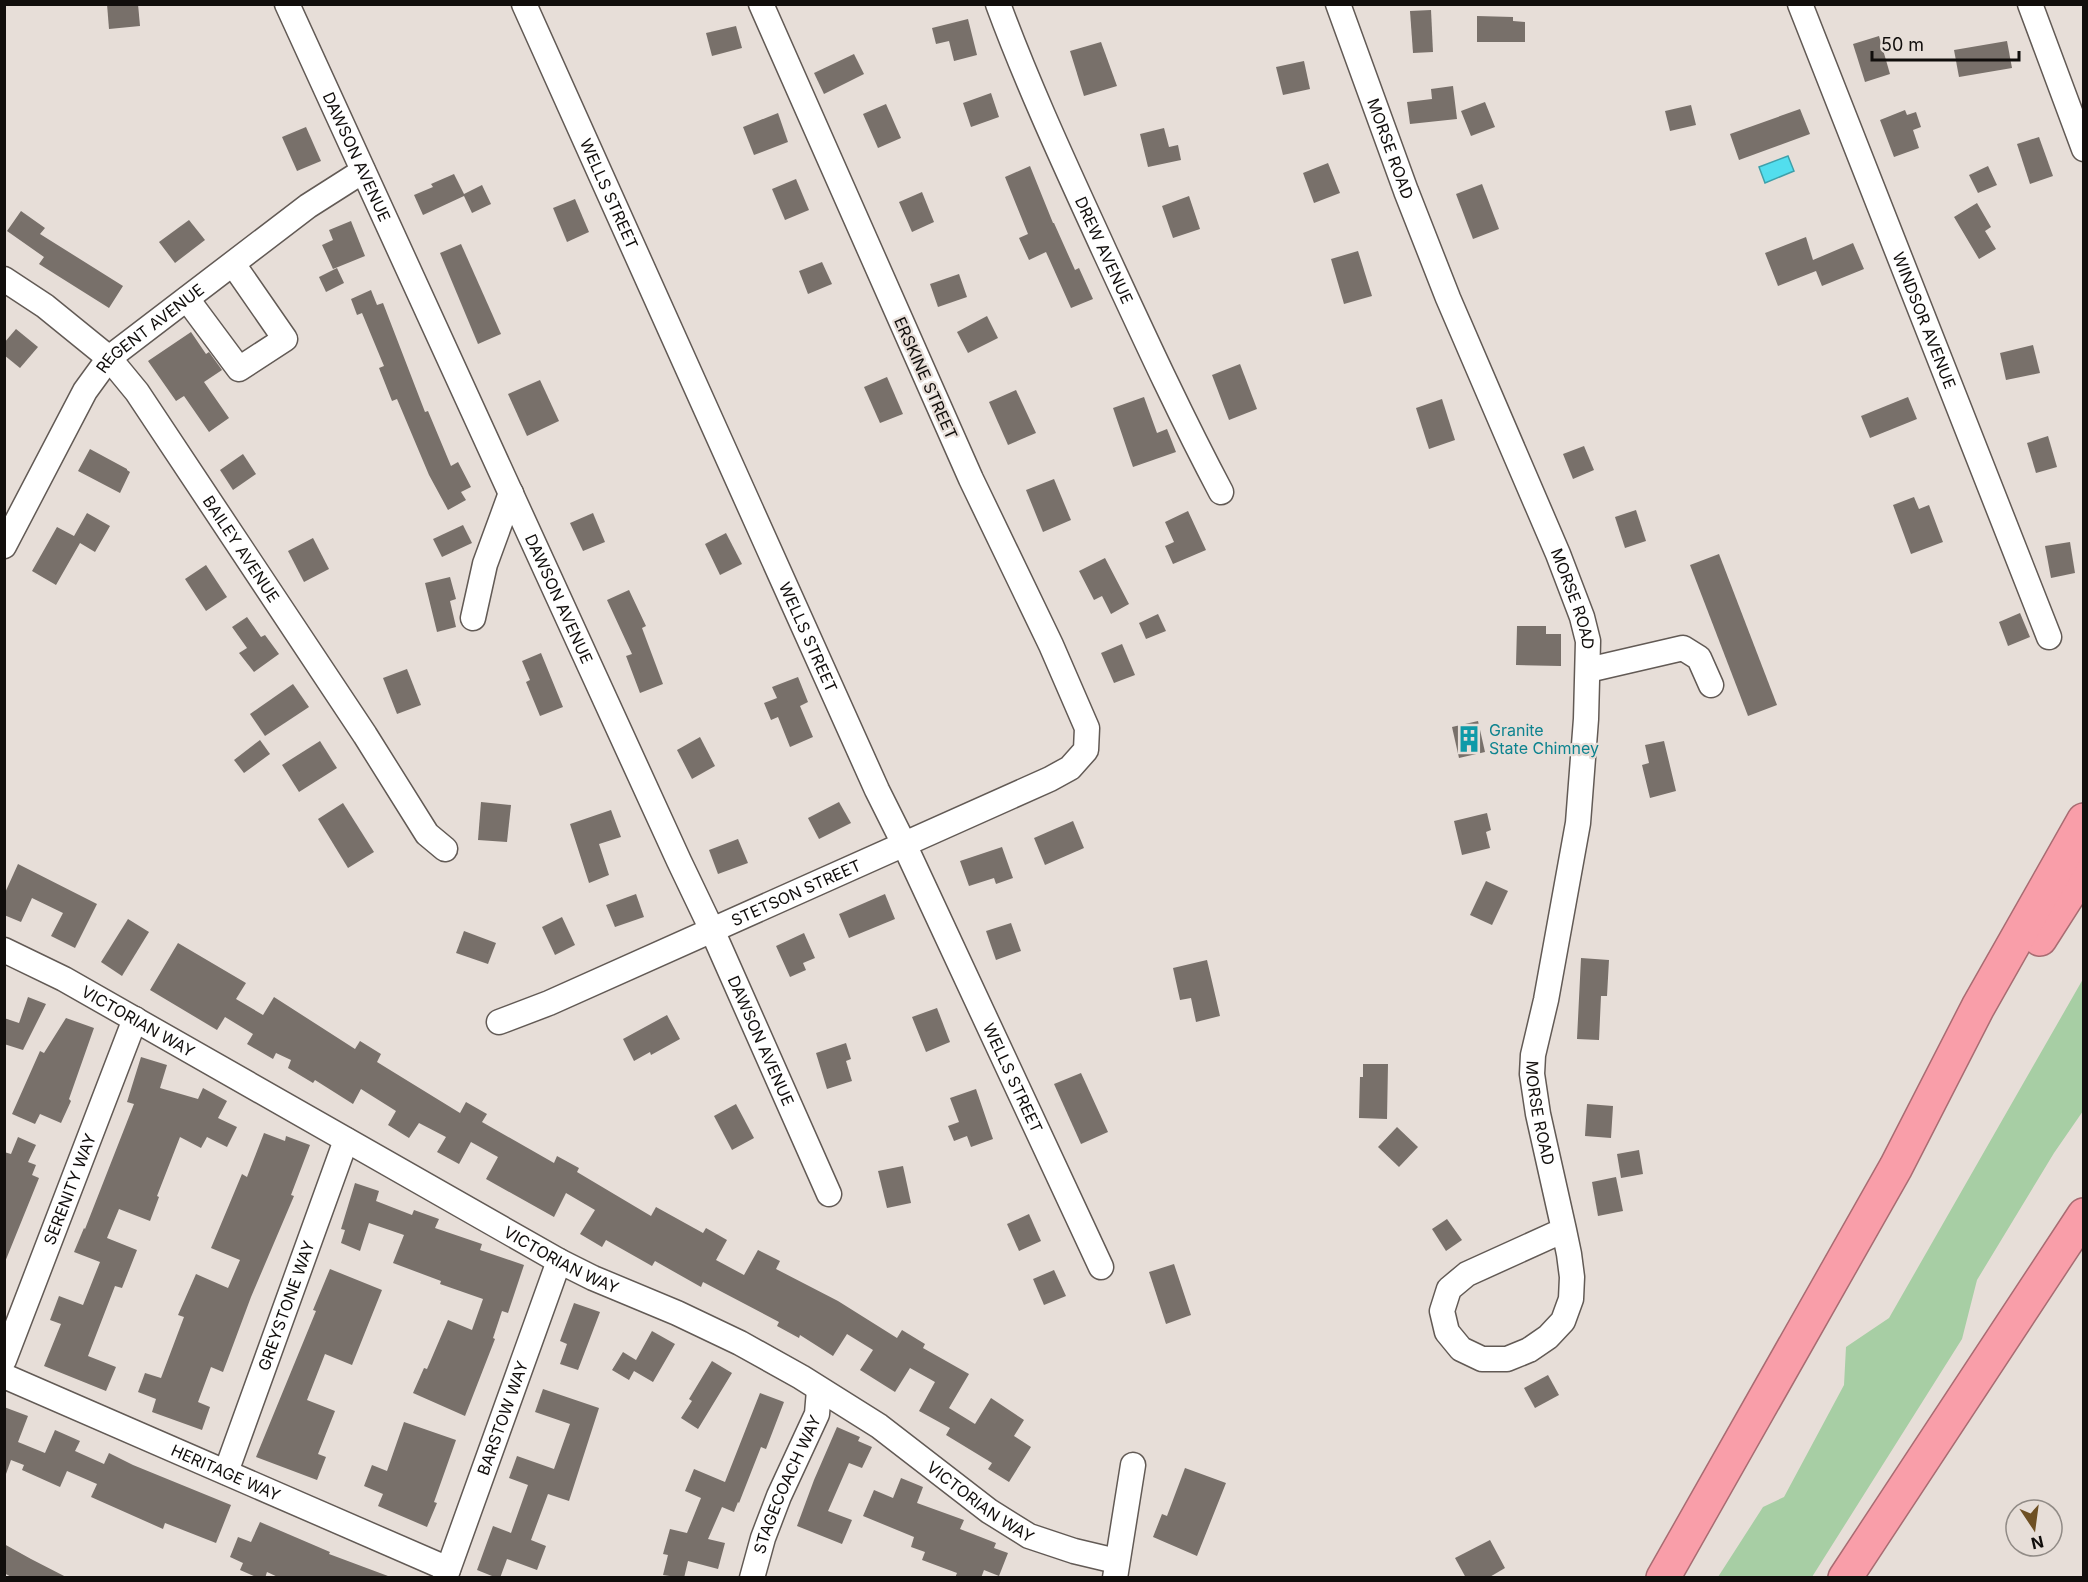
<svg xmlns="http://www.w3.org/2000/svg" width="2088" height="1582" viewBox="0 0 2088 1582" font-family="Inter,sans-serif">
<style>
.green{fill:#a7cea4}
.water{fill:#52deee;stroke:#3ea0aa;stroke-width:1.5}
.building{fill:#78706a}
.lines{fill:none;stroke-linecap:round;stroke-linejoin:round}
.minor-casing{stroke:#625a55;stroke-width:27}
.highway-casing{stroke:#a86c72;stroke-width:36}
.minor{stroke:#fff;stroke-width:24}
.highway{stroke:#f99ea9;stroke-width:33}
.labels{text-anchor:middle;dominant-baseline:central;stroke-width:4.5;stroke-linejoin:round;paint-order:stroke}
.street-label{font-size:16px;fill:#110e0c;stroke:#e7ded8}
.culture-label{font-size:16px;fill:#0d838f;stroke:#e7ded8;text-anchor:start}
</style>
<rect width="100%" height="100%" fill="#e7ded8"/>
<!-- green -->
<polygon class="green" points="2083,979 2083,1111 2054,1153 1977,1280 1962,1339 1812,1577 1718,1577 1763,1507 1784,1497 1844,1385 1846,1347 1889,1318"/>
<!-- water -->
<polygon class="water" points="1788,156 1794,171 1765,183 1759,167"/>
<!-- building -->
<g class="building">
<polygon points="107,4 138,4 140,26 109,29"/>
<polygon points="1431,10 1433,52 1413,53 1410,11"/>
<polygon points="1477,16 1513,17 1513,21 1525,22 1525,42 1477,42"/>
<polygon points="968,19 977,55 954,61 949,41 936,44 932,28"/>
<polygon points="736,26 742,48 712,56 706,33"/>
<polygon points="1879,36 1890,74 1865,82 1853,44"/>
<polygon points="2007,41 2012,68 1959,77 1954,50"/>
<polygon points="1101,42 1117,86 1084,96 1070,51"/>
<polygon points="854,54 864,74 824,94 814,73"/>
<polygon points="1304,61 1310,89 1283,95 1276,67"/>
<polygon points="1453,86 1457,119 1410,124 1407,102 1432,99 1431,89"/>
<polygon points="991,93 999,117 971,127 963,103"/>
<polygon points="1485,102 1495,127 1471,136 1461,111"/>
<polygon points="886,104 901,138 878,148 863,114"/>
<polygon points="1691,105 1696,125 1670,131 1665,111"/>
<polygon points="1800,109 1810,134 1739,160 1730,134"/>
<polygon points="1905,110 1907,115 1916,112 1921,127 1913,130 1919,148 1894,157 1880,120"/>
<polygon points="778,113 788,142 754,155 743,127"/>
<polygon points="306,127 321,161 297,171 282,137"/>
<polygon points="1164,128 1169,147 1178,145 1181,160 1148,167 1140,134"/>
<polygon points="2039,137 2053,176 2030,184 2017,144"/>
<polygon points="1328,163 1340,193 1314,203 1303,173"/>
<polygon points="1030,166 1053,223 1054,223 1075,270 1079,268 1093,299 1071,308 1046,252 1029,260 1019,238 1028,234 1005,177"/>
<polygon points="1988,166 1997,185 1978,193 1969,175"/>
<polygon points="454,174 464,194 482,185 491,204 472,213 464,196 423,215 414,195 433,187 431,184"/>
<polygon points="796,179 809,210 785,220 772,189"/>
<polygon points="1482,184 1499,229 1473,239 1456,194"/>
<polygon points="922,192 934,222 912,232 899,202"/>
<polygon points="1189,196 1200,229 1173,238 1162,206"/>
<polygon points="575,199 589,232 567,242 553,208"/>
<polygon points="1977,203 1991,227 1985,231 1996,249 1979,259 1954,217"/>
<polygon points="21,211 45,228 40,234 123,286 109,308 39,264 44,257 7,231"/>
<polygon points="189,220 205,240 175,263 159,242"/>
<polygon points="351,221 365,256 333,269 322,245 333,240 329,230"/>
<polygon points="1806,237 1813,260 1853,243 1864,269 1822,286 1816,271 1778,286 1765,253"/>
<polygon points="461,244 501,334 478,344 440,253"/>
<polygon points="1358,251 1372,296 1344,304 1331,259"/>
<polygon points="822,262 832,284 808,294 799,271"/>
<polygon points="337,268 344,283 326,292 319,277"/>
<polygon points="959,274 967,297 938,307 930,284"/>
<polygon points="371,290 377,305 383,303 425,412 428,411 451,466 458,462 471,487 461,492 466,500 448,510 429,475 397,399 392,401 379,368 384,366 362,313 357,315 351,299"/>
<polygon points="987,316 998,338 968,353 957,332"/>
<polygon points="16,329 38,347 20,368 4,355 4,343"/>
<polygon points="191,332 206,354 209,352 222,370 204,382 229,418 209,432 184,396 176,401 148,361"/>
<polygon points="2033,345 2040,373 2006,380 2000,353"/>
<polygon points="1240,364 1257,409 1229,420 1212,375"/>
<polygon points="887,377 903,414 880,423 864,387"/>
<polygon points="540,380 559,421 527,436 508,394"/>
<polygon points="1016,390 1036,433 1008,445 989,402"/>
<polygon points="1144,397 1157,433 1167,429 1176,452 1133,467 1113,408"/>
<polygon points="1908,397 1917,419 1870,438 1861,416"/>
<polygon points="1442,399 1455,440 1429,449 1416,408"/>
<polygon points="2048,436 2057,467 2036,473 2027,443"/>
<polygon points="1584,446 1594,470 1573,479 1563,454"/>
<polygon points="90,449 127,469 127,470 130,472 120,493 78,471"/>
<polygon points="243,454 256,474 233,490 220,470"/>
<polygon points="1054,479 1071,520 1043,532 1026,490"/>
<polygon points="1914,497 1919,509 1929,505 1943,542 1911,554 1893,505"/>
<polygon points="1636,510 1646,541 1625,548 1615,517"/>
<polygon points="1188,511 1206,550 1173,564 1165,546 1174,542 1165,522"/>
<polygon points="87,513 110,526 95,552 80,543 56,585 32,571 57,527 74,536"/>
<polygon points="593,513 605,542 583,551 570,523"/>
<polygon points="463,525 472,543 442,557 433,539"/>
<polygon points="726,533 742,564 720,575 705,544"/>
<polygon points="313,538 329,569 304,582 288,551"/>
<polygon points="2070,542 2075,573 2051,578 2045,546"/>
<polygon points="1719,554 1777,705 1748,716 1690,565"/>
<polygon points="1105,558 1129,604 1111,614 1102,596 1094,600 1079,571"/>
<polygon points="206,565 227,597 206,611 185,579"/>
<polygon points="450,577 456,599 450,601 456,627 437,632 425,583"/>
<polygon points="629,590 646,626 642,628 663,684 640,693 626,656 632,654 607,600"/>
<polygon points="2020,613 2030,637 2008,646 1999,622"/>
<polygon points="1158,614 1166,631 1146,639 1139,623"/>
<polygon points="247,617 261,637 265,635 279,654 254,672 239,653 247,648 232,627"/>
<polygon points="1517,626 1546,626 1546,634 1561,634 1561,666 1516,665"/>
<polygon points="1122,644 1135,675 1114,683 1101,653"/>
<polygon points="541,653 563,707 540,716 526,682 530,680 522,661"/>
<polygon points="407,669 421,705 397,714 383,678"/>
<polygon points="798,677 808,702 800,706 813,737 790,747 778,717 771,720 764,703 777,698 772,687"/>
<polygon points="293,684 309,707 265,736 250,714"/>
<polygon points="1478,721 1485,752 1459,758 1452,727"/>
<polygon points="700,737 715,766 692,779 677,750"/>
<polygon points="260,740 270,754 244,773 234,760"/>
<polygon points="320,741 337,768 299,792 282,765"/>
<polygon points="1664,741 1676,791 1650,798 1642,765 1649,763 1645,745"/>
<polygon points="481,802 511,805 507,842 478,840"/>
<polygon points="839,802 851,823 819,839 808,818"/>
<polygon points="343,803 374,852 348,868 318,819"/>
<polygon points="611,810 621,837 599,844 609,875 589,883 570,824"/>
<polygon points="1487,813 1491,830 1486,832 1490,848 1462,855 1454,821"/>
<polygon points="1073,821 1084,848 1045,865 1034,838"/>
<polygon points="738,839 748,863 718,874 709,850"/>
<polygon points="1002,847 1013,878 996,884 994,878 969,886 960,861"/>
<polygon points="18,864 97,904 75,948 51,936 63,913 32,898 21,922 4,915 4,895"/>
<polygon points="1486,881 1508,891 1492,925 1470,915"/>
<polygon points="636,894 644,917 615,927 606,905"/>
<polygon points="885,894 895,919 849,938 839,914"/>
<polygon points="562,917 575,945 555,955 542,927"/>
<polygon points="128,919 149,932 122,976 101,962"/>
<polygon points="1011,923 1021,951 996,960 986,931"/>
<polygon points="464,931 496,943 488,964 456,953"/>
<polygon points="804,933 815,958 803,963 806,970 790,977 776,946"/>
<polygon points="178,943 246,983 236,999 263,1015 274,997 355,1049 360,1041 381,1054 377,1062 460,1113 466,1102 487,1114 482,1122 554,1163 557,1156 579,1168 577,1172 651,1216 656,1207 703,1233 706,1228 727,1240 716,1260 744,1275 758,1250 780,1261 776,1269 838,1301 897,1338 902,1330 925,1344 923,1348 969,1374 949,1408 975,1424 991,1398 1024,1420 1014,1436 1031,1447 1009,1482 988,1469 992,1463 946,1435 950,1428 919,1411 935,1382 910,1368 895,1392 860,1370 873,1350 847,1334 833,1356 800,1335 799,1338 777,1326 779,1322 703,1282 701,1287 655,1261 652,1266 606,1240 602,1247 580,1234 595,1210 566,1193 554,1217 486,1179 498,1157 471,1142 459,1164 437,1152 446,1137 419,1123 409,1138 388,1125 396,1111 361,1089 353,1104 315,1080 313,1083 288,1068 291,1060 276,1053 273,1059 247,1044 253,1034 225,1017 217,1030 150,990"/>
<polygon points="1581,958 1609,960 1607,996 1601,996 1599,1040 1577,1039"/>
<polygon points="1207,960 1220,1016 1196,1022 1191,998 1180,1000 1173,968"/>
<polygon points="28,997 46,1004 23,1050 4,1044 4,1018 19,1023"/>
<polygon points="937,1008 950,1042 926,1052 912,1017"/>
<polygon points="667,1015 680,1039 651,1055 650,1052 634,1061 623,1039"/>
<polygon points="66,1018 94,1028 69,1099 71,1101 61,1123 40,1114 35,1124 12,1114 40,1051 44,1053"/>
<polygon points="846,1043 851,1059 846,1061 852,1081 827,1089 816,1053"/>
<polygon points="141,1057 167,1065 160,1088 198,1099 203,1088 227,1101 218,1118 237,1127 227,1147 207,1137 201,1148 180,1137 157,1196 159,1197 150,1221 119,1209 107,1238 137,1250 122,1288 115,1286 88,1356 116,1367 106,1391 44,1366 61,1324 50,1320 59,1296 83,1305 100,1262 74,1252 84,1228 85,1229 134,1104 127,1102"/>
<polygon points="1363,1064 1388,1064 1387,1119 1359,1118 1360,1077 1363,1077"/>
<polygon points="1081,1073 1108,1132 1081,1144 1054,1084"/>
<polygon points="976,1089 993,1139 971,1147 967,1136 954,1141 948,1126 959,1122 950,1098"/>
<polygon points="736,1104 754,1138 732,1150 714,1116"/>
<polygon points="1587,1104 1613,1106 1611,1138 1585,1136"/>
<polygon points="1397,1127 1418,1147 1399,1167 1378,1147"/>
<polygon points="264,1133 285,1141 286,1136 310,1145 291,1195 294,1196 251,1297 223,1372 211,1367 198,1402 210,1407 202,1430 152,1412 156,1399 138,1392 145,1373 161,1378 184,1317 178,1315 196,1274 228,1288 240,1260 211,1248 242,1174 247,1177"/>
<polygon points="18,1137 36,1145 28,1162 36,1165 32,1175 39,1178 5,1262 4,1152 11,1154"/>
<polygon points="1639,1150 1643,1174 1621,1178 1617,1154"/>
<polygon points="903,1166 911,1203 887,1208 878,1171"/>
<polygon points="1616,1177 1623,1211 1598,1216 1592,1182"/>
<polygon points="355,1183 379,1191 376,1201 412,1215 414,1210 439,1219 435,1228 482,1244 480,1250 524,1265 508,1313 502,1311 493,1338 495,1339 465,1416 413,1393 424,1368 427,1369 448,1320 472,1330 483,1299 440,1284 441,1281 393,1263 404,1235 369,1223 360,1251 341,1243 345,1230 341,1229"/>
<polygon points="1029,1214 1041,1241 1019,1251 1007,1224"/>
<polygon points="1447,1219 1462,1240 1446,1251 1432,1229"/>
<polygon points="1174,1264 1191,1315 1166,1324 1149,1272"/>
<polygon points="330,1269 382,1290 352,1365 325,1354 307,1400 335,1411 318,1454 326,1457 317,1480 256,1457 316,1311 313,1310"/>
<polygon points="1054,1270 1066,1296 1044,1305 1033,1279"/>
<polygon points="574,1303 600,1312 578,1370 560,1364 567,1344 560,1341"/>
<polygon points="652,1331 675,1344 653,1382 634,1371 629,1380 612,1370 623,1352 636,1360"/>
<polygon points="712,1361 732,1373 698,1429 681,1418 692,1401 689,1399"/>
<polygon points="1548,1375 1559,1395 1535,1408 1524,1388"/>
<polygon points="543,1389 599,1408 569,1501 548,1494 531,1540 546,1546 537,1570 507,1559 500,1578 497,1578 477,1570 493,1526 511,1533 528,1485 509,1478 517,1456 554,1469 570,1424 535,1412"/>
<polygon points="760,1393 784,1402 766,1449 761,1447 739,1503 738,1502 734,1512 722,1507 708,1539 725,1543 718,1569 688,1561 684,1578 663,1575 668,1555 663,1554 670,1529 687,1533 701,1498 685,1491 694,1469 725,1482"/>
<polygon points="4,1407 28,1416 18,1442 45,1453 55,1430 80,1441 75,1451 104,1464 109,1453 133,1465 231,1505 216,1543 165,1523 163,1529 91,1497 97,1484 67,1471 60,1487 22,1470 24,1465 11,1460 6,1474 4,1473"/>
<polygon points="404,1422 456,1440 434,1502 437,1503 427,1527 378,1506 383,1494 364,1486 372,1465 387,1471"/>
<polygon points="837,1427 860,1437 858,1441 872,1447 862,1468 849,1463 828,1511 852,1520 842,1544 797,1526 814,1480"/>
<polygon points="1185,1468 1226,1483 1197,1556 1153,1537 1162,1514 1167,1516"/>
<polygon points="901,1478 923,1487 917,1503 964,1520 960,1529 996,1543 994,1548 1008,1553 999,1576 984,1570 981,1578 955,1578 957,1573 922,1560 925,1552 911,1547 914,1537 863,1516 874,1490 893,1498"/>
<polygon points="260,1522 330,1552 329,1554 388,1576 387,1578 280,1578 267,1572 265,1578 258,1578 240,1570 243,1563 230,1557 238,1537 251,1542"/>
<polygon points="1490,1540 1505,1568 1488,1578 1466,1578 1455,1558"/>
<polygon points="4,1544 31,1559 68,1578 13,1578 4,1573"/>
</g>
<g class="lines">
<defs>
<g id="minor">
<path id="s1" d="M287 4 679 861 712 930 829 1194"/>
<path id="s2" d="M524 4 877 790 904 844 1101 1267"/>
<path id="s3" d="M998 4C1029 88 1067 169 1104 250 1142 332 1179 413 1221 492"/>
<path id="s4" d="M1338 4 1406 191 1448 298 1558 554 1582 617 1588 641 1586 719 1578 823 1546 1000 1533 1055 1532 1074 1538 1114 1564 1230 1569 1254 1572 1277 1571 1299 1563 1321 1548 1337 1529 1350 1507 1359H1482L1461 1349 1447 1332 1442 1311 1449 1289 1467 1274 1564 1230"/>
<path id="s5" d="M1800 4 2049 637"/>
<polyline points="2030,4 2084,149"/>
<path id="s6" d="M4 279 45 306 109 358 137 392 365 735 427 834 445 849"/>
<polyline points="187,299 239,369 285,339 233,264"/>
<path id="s7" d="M4 546 85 391 109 358 308 206 363 171"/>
<polyline points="473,618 485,564 511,493"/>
<polyline points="1588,670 1683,648 1699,658 1711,685"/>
<path id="s8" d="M4 950 64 979 559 1261 593 1278 677 1313 740 1343 801 1377 879 1426 989 1511 1029 1536 1074 1551 1116 1561"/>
<path id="s9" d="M499 1022 549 1003 1050 779 1070 768 1086 750 1087 728 1051 645 971 479 761 4"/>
<path id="s10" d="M4 1360 135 1019"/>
<path id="s11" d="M4 1376 448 1569"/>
<path id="s12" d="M226 1472 346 1140"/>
<path id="s13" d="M445 1578 559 1261"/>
<path id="s14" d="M752 1578 763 1538 779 1496 817 1414 819 1390"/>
<polyline points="1115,1578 1133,1465"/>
</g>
<g id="highway">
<polyline points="2040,939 2084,870"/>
<polyline points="1663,1578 1896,1167 1978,1007 2084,820"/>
<polyline points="1845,1578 2084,1215"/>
</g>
</defs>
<!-- minor casing -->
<use href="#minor" class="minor-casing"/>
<!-- highway casing -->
<use href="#highway" class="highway-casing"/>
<!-- minor -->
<use href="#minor" class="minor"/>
<!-- highway -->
<use href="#highway" class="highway"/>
</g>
<!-- icons -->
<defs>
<symbol id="building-bare" viewBox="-9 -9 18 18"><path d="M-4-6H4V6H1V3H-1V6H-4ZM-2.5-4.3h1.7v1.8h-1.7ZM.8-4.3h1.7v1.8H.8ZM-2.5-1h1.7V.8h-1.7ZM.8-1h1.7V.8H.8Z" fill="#0f9aa8" stroke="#e7ded8" stroke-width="2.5" paint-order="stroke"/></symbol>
</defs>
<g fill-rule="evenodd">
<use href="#building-bare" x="1450" y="720" width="38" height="38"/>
</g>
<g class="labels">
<!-- street labels -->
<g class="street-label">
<text stroke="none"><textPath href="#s4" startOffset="154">MORSE ROAD</textPath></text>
<text stroke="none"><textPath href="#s1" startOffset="168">DAWSON AVENUE</textPath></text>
<text stroke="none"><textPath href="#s2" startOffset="208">WELLS STREET</textPath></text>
<text stroke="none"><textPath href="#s3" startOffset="268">DREW AVENUE</textPath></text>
<text stroke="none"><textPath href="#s5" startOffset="340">WINDSOR AVENUE</textPath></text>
<text stroke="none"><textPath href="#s7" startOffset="266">REGENT AVENUE</textPath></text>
<text transform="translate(926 378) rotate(66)">ERSKINE STREET</text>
<text stroke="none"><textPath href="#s6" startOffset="364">BAILEY AVENUE</textPath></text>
<text stroke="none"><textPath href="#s1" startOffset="654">DAWSON AVENUE</textPath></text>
<text stroke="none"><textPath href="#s4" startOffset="640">MORSE ROAD</textPath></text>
<text stroke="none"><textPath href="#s2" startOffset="694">WELLS STREET</textPath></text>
<text stroke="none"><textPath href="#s9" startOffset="324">STETSON STREET</textPath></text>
<text stroke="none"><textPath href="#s8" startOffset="152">VICTORIAN WAY</textPath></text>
<text stroke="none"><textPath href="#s1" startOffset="1140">DAWSON AVENUE</textPath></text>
<text stroke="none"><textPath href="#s2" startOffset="1180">WELLS STREET</textPath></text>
<text stroke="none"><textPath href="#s4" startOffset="1162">MORSE ROAD</textPath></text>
<text stroke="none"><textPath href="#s10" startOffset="183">SERENITY WAY</textPath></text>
<text stroke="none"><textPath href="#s8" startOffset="638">VICTORIAN WAY</textPath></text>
<text stroke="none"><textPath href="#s12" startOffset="177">GREYSTONE WAY</textPath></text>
<text stroke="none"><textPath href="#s13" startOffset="170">BARSTOW WAY</textPath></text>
<text stroke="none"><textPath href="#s11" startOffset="242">HERITAGE WAY</textPath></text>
<text stroke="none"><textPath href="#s14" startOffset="100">STAGECOACH WAY</textPath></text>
<text stroke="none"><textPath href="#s8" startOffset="1124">VICTORIAN WAY</textPath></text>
</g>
<!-- culture labels -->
<g class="culture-label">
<text x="1489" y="730">Granite<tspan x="1489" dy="18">State Chimney</tspan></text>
</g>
</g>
<!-- border -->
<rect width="2088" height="1582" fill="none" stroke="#110e0c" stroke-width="12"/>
<!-- north arrow -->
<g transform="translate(2034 1528) rotate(167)"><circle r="28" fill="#e7ded8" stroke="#918b86" stroke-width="1.5"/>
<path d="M0-4.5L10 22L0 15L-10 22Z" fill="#6e5024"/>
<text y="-9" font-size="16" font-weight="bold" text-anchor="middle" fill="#110e0c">N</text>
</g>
<!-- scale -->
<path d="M1872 51v9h147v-9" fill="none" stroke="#110e0c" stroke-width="3"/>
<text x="1881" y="51" font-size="18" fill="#110e0c" stroke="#e7ded8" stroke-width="4.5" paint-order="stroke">50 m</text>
</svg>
